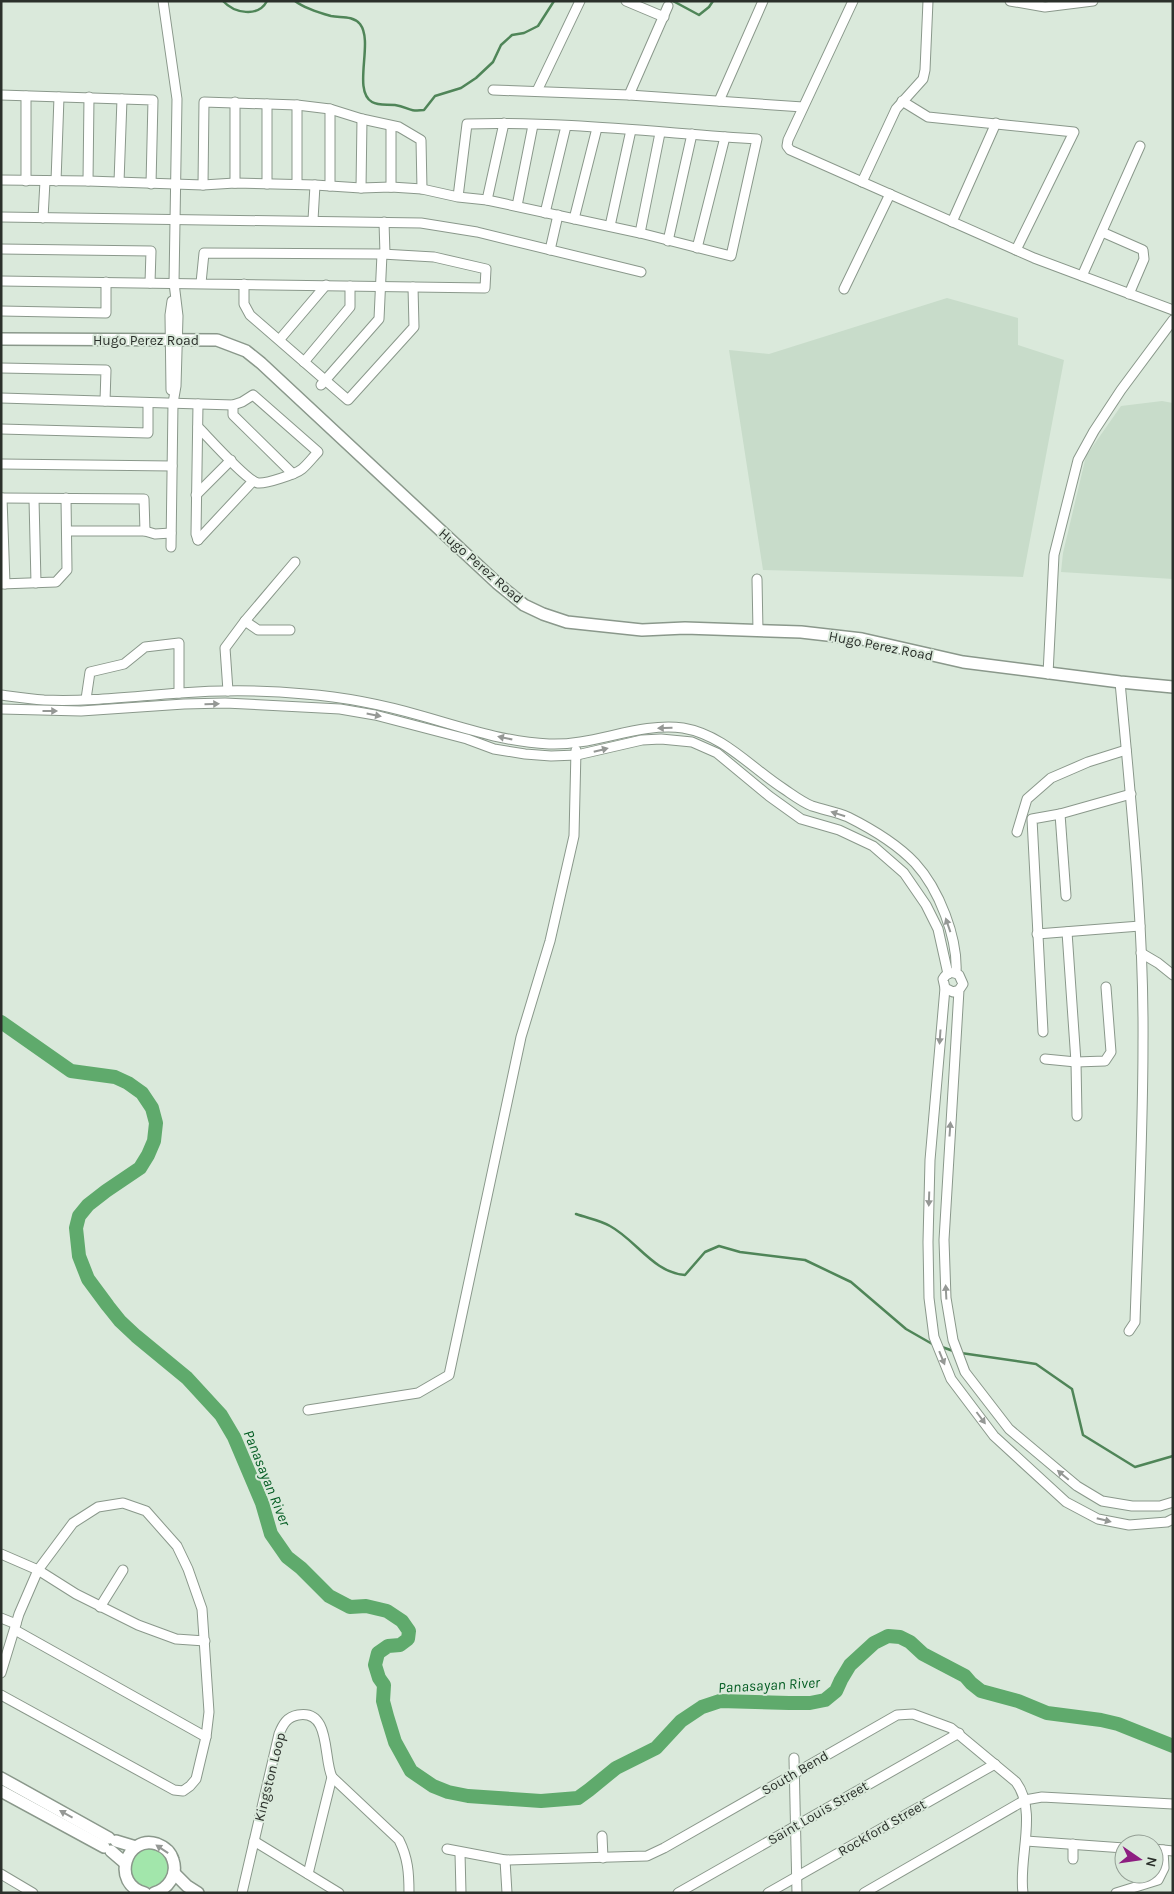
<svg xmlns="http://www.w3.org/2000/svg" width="1174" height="1894" viewBox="0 0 1174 1894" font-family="Karla,sans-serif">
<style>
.built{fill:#c8dcca}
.green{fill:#a2e6ab}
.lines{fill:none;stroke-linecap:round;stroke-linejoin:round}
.stream{stroke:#4f8558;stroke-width:2.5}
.river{stroke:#5faa6c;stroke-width:14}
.minor-casing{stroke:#8a988b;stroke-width:11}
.tertiary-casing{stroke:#8a988b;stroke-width:14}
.minor{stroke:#fff;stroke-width:9}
.tertiary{stroke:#fff;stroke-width:11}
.oneway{fill:#959895}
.labels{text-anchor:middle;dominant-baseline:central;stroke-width:4;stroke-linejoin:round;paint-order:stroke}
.street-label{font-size:14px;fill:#2b302b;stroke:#dae9db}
.water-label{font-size:15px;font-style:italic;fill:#045d23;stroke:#dae9db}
</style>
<rect width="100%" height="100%" fill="#dae9db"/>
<!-- built -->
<g class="built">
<polygon points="947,298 1018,318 1018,345 1064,360 1023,577 763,570 729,350 769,354"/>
<polygon points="1162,401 1173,403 1173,579 1061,572 1063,553 1086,456 1121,406"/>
</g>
<!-- green -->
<circle class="green" cx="149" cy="1868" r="19"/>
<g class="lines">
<!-- stream -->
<g class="stream">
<path d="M223 1C234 13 258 18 267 1"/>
<path d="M295 1C304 8 320 13 331 16 341 18 352 15 360 24 374 42 352 90 372 102 379 106 387 104 395 105 409 107 407 112 424 110L435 96 461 88 476 78 493 62 501 45 512 35 524 33 538 26 554 1"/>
<polyline points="673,1 699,15 709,7 713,1"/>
<path d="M576 1214C587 1218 600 1220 610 1226 636 1240 654 1273 685 1275L705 1252 719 1246 740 1252 805 1260 851 1282 906 1329 934 1345"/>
<polyline points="942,1347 956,1352"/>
<polyline points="961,1353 1036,1364 1072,1389 1083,1435 1135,1467 1173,1456"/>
</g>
<!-- river -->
<polyline class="river" points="1,1022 71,1071 115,1077 128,1083 142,1093 152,1108 156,1123 154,1141 148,1155 140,1168 106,1191 88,1205 79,1216 76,1228 79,1256 88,1279 108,1306 120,1321 136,1336 187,1378 221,1415 234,1437 262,1503 271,1534 287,1557 301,1568 329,1596 350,1607 366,1606 387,1611 402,1621 409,1631 408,1639 400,1645 388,1646 378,1653 375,1665 379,1678 384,1685 383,1701 387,1716 395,1742 411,1771 433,1786 448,1792 468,1796 541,1801 578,1798 589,1790 616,1768 656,1748 681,1721 702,1707 720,1701 789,1703 810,1703 825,1700 836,1691 841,1680 850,1665 874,1643 888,1636 900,1637 910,1642 923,1654 965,1676 971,1683 981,1691 1018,1701 1047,1713 1101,1720 1118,1724 1173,1746"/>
<defs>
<g id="minor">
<polyline points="163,1 177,99 174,283 178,316 176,386 173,403 171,547"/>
<polyline points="626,1 664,17"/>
<polyline points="853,1 788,140 787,146 790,150 1034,258 1173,310"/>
<polyline points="1010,1 1045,7 1093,1"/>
<polyline points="493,90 629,95 803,107"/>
<polyline points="537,91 580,1"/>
<polyline points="1,95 153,100 151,184"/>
<polyline points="629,95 668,6"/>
<polyline points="719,101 763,1"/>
<polyline points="902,101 928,117 1074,132 1016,250"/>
<polyline points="235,102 235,183"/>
<polyline points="267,104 267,184"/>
<path d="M1 180 88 181 203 185 235 183 315 185 361 188 391 187 422 189 458 197 487 200 640 233 731 256 757 139C661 133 564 121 467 124L458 197"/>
<polyline points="26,181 26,96"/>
<polyline points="56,181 59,97"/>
<polyline points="88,181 89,97"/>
<polyline points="119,182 122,99"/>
<polyline points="862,182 896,109 923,79 925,70 928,1"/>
<polyline points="297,184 297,105"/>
<polyline points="203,185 204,102 297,105 330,109 362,119 399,127 421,140 422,189"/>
<polyline points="330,186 330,109"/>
<polyline points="391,187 391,126"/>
<polyline points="361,188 362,119"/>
<polyline points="487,200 504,123"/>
<polyline points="517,206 533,125"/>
<polyline points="545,213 566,126"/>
<polyline points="1,217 421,223 477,232 641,272"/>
<polyline points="43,218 45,181"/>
<polyline points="574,219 597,128"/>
<polyline points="313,220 315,185"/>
<polyline points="384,222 385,254"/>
<polyline points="952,222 996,123"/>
<polyline points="610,226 631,130"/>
<polyline points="1102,232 1143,250 1144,259 1129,294"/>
<polyline points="640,233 660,133"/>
<polyline points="668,241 692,134"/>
<polyline points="697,248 725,137"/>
<polyline points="1,249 151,251 150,283"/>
<polyline points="550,250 558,215"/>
<polyline points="1082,276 1140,146"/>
<polyline points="1,281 485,288 486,269 434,257 382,254 204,253 201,283"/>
<polyline points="244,284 244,304 250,315 348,400 414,327 413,287"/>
<polyline points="844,289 890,194"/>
<polyline points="1,311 106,313 106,282"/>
<polyline points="280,339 326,285"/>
<polyline points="304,362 350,307 350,286"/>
<polyline points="1,368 106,370 105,401"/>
<polyline points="321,385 379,319 382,254"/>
<polyline points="171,390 170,315 172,301"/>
<path d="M1 398 233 405 242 402 253 395 318 452C313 457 308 464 302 469 296 474 266 484 258 483 247 481 208 437 198 427"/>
<polyline points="198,404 196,534 198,540"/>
<polyline points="233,405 233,415 293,474"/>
<polyline points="1,429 148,433 148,403"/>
<polyline points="1,464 172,466"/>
<polyline points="196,495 231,460"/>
<polyline points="1,498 144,499 145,531"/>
<polyline points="2,498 5,584"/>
<polyline points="34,499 36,583"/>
<polyline points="67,531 145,531 155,534 171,533"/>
<polyline points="198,540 253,481"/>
<polyline points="757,579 758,631"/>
<polyline points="1,584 56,582 67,570 66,498"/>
<polyline points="245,621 258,630 290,630"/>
<polyline points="1048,674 1054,555 1078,460 1094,431 1121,390 1173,320"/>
<path d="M1120 682C1131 802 1144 923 1143 1043 1143 1136 1138 1229 1135 1322L1129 1331"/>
<polyline points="228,691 225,648 245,621 295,562"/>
<path d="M1 695C16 697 30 699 44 700 90 702 135 696 180 693 221 690 263 690 305 694 344 697 384 705 422 716 464 728 505 742 549 744 594 746 639 722 683 728 724 735 751 768 784 789 793 795 802 802 812 806 824 810 837 812 848 817 872 829 896 843 915 863 939 889 958 938 956 973"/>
<polyline points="86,699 90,672 124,664 145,647 179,643 179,693"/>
<polyline points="1,709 81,711 184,704 225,703 340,709 375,715 467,739 494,749 525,754 551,756 577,755 642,740 661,739 692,742 717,753 769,796 801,819 839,830 873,846 904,873 926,905 938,929 948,974"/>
<polyline points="1060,814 1066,896"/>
<polyline points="1017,832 1027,799 1051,778 1088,762 1126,750"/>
<polyline points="1067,932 1076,1062 1077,1116"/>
<polyline points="1037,934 1140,926"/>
<polyline points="1141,953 1158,963 1173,975"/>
<polyline points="945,988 930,1160 928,1242 929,1298 934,1337 951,1379 994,1436 1066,1502 1098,1519 1129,1525 1167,1522 1173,1519"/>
<path d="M959 990 953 992 945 988 943 979C947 972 953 971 959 975L963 984 959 990 944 1240 946 1298 953 1340 965 1372 1009 1429 1077 1486 1102 1501 1132 1506H1160L1173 1502"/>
<polyline points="1043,1032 1032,819 1060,814 1131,794"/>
<polyline points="1045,1059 1076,1062 1105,1061 1111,1052 1106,987"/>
<polyline points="308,1410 418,1393 449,1375 521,1037 550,941 574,836 576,750"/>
<polyline points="1,1554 38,1570 76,1594 138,1625 176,1639 205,1641"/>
<polyline points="100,1607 123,1570"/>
<polyline points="1,1618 16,1624"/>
<polyline points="15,1630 206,1737"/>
<polyline points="1,1673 19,1614 38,1570 73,1523 98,1507 123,1503 146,1511 177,1546 188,1569 202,1609 209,1712 206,1737 196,1779 190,1786 183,1791 174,1790 1,1695"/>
<polyline points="794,1758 797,1893"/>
<polyline points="602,1836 603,1858"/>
<polyline points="254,1841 339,1893"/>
<polyline points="1026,1841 1124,1848"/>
<path d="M447 1849 505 1860 647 1856 664 1848 897 1715 913 1714 951 1728 1016 1782C1038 1812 1018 1858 1023 1893"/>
<polyline points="1154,1849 1173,1851"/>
<polyline points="460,1853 461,1893"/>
<polyline points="1073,1859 1073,1844"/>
<polyline points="505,1860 507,1893"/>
<polyline points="1,1874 33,1893"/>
<polyline points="308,1874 332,1777"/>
<path d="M242 1893 279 1734C283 1724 287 1717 298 1715 331 1709 323 1758 332 1777L399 1840C408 1858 409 1873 409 1893"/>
<polyline points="678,1893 959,1733"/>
<polyline points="768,1893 995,1764"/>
<polyline points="864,1893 1025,1800 1042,1797 1173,1804"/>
<polyline points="1116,1893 1158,1880 1164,1868 1163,1850"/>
</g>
<g id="tertiary">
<polyline points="1,339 217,340 246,351 261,363 497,583 524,605 543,614 567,622 642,630 685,628 801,632 862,639 963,662 1120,682 1173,687"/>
<polyline points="1,1778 109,1838"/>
<polyline points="1,1791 104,1847"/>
<polyline points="116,1841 136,1847"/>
<polyline points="111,1851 125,1863"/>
<polyline points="174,1873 187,1886 198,1893"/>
<path d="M145 1893C110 1884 126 1834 157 1844 165 1847 171 1853 173 1860 178 1875 168 1889 154 1893"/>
</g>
</defs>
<!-- minor casing -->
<use href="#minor" class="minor-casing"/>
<!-- tertiary casing -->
<use href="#tertiary" class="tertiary-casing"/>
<!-- minor -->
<use href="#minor" class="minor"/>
<!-- tertiary -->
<use href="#tertiary" class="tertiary"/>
</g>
<!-- one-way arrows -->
<defs><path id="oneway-solid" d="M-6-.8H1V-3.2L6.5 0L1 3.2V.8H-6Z" transform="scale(1.25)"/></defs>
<g class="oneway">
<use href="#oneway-solid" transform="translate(212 704) rotate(-1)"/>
<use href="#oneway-solid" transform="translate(50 711)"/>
<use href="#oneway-solid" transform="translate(374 715) rotate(11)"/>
<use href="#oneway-solid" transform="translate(665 728) rotate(179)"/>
<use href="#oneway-solid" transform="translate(505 738) rotate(-168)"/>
<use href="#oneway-solid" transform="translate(601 750) rotate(-14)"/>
<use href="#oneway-solid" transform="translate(838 814) rotate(-162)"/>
<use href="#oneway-solid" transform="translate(948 925) rotate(-109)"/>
<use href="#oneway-solid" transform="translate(940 1037) rotate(94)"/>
<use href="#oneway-solid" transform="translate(950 1129) rotate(-86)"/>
<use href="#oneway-solid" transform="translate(929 1199) rotate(92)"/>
<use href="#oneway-solid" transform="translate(946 1292) rotate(-93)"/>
<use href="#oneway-solid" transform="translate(942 1358) rotate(68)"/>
<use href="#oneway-solid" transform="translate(981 1418) rotate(53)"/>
<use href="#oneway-solid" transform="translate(1063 1475) rotate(-140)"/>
<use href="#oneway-solid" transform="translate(1104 1520) rotate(14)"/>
<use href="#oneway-solid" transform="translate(66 1814) rotate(-151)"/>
<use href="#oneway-solid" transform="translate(162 1849) rotate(-146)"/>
</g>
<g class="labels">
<!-- street labels -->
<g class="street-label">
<text x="146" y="340">Hugo Perez Road</text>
<text transform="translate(481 566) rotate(41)">Hugo Perez Road</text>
<text transform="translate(881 646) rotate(11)">Hugo Perez Road</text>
<text transform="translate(795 1773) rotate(-30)">South Bend</text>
<text transform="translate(270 1777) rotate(-76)">Kingston Loop</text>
<text transform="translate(818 1813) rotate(-30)">Saint Louis Street</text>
<text transform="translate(882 1828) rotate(-30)">Rockford Street</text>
</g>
<!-- water labels -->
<g class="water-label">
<text transform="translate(267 1478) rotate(68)">Panasayan River</text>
<text transform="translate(769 1685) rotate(-3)">Panasayan River</text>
</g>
</g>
<!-- border -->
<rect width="1174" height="1894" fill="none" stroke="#2b302b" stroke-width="5"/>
<!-- north arrow -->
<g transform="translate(1139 1859) rotate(103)"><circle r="24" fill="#dae9db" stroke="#949f95"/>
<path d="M0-4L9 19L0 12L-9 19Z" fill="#8d1e81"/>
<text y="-8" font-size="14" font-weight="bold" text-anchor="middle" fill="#2b302b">N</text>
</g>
</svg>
